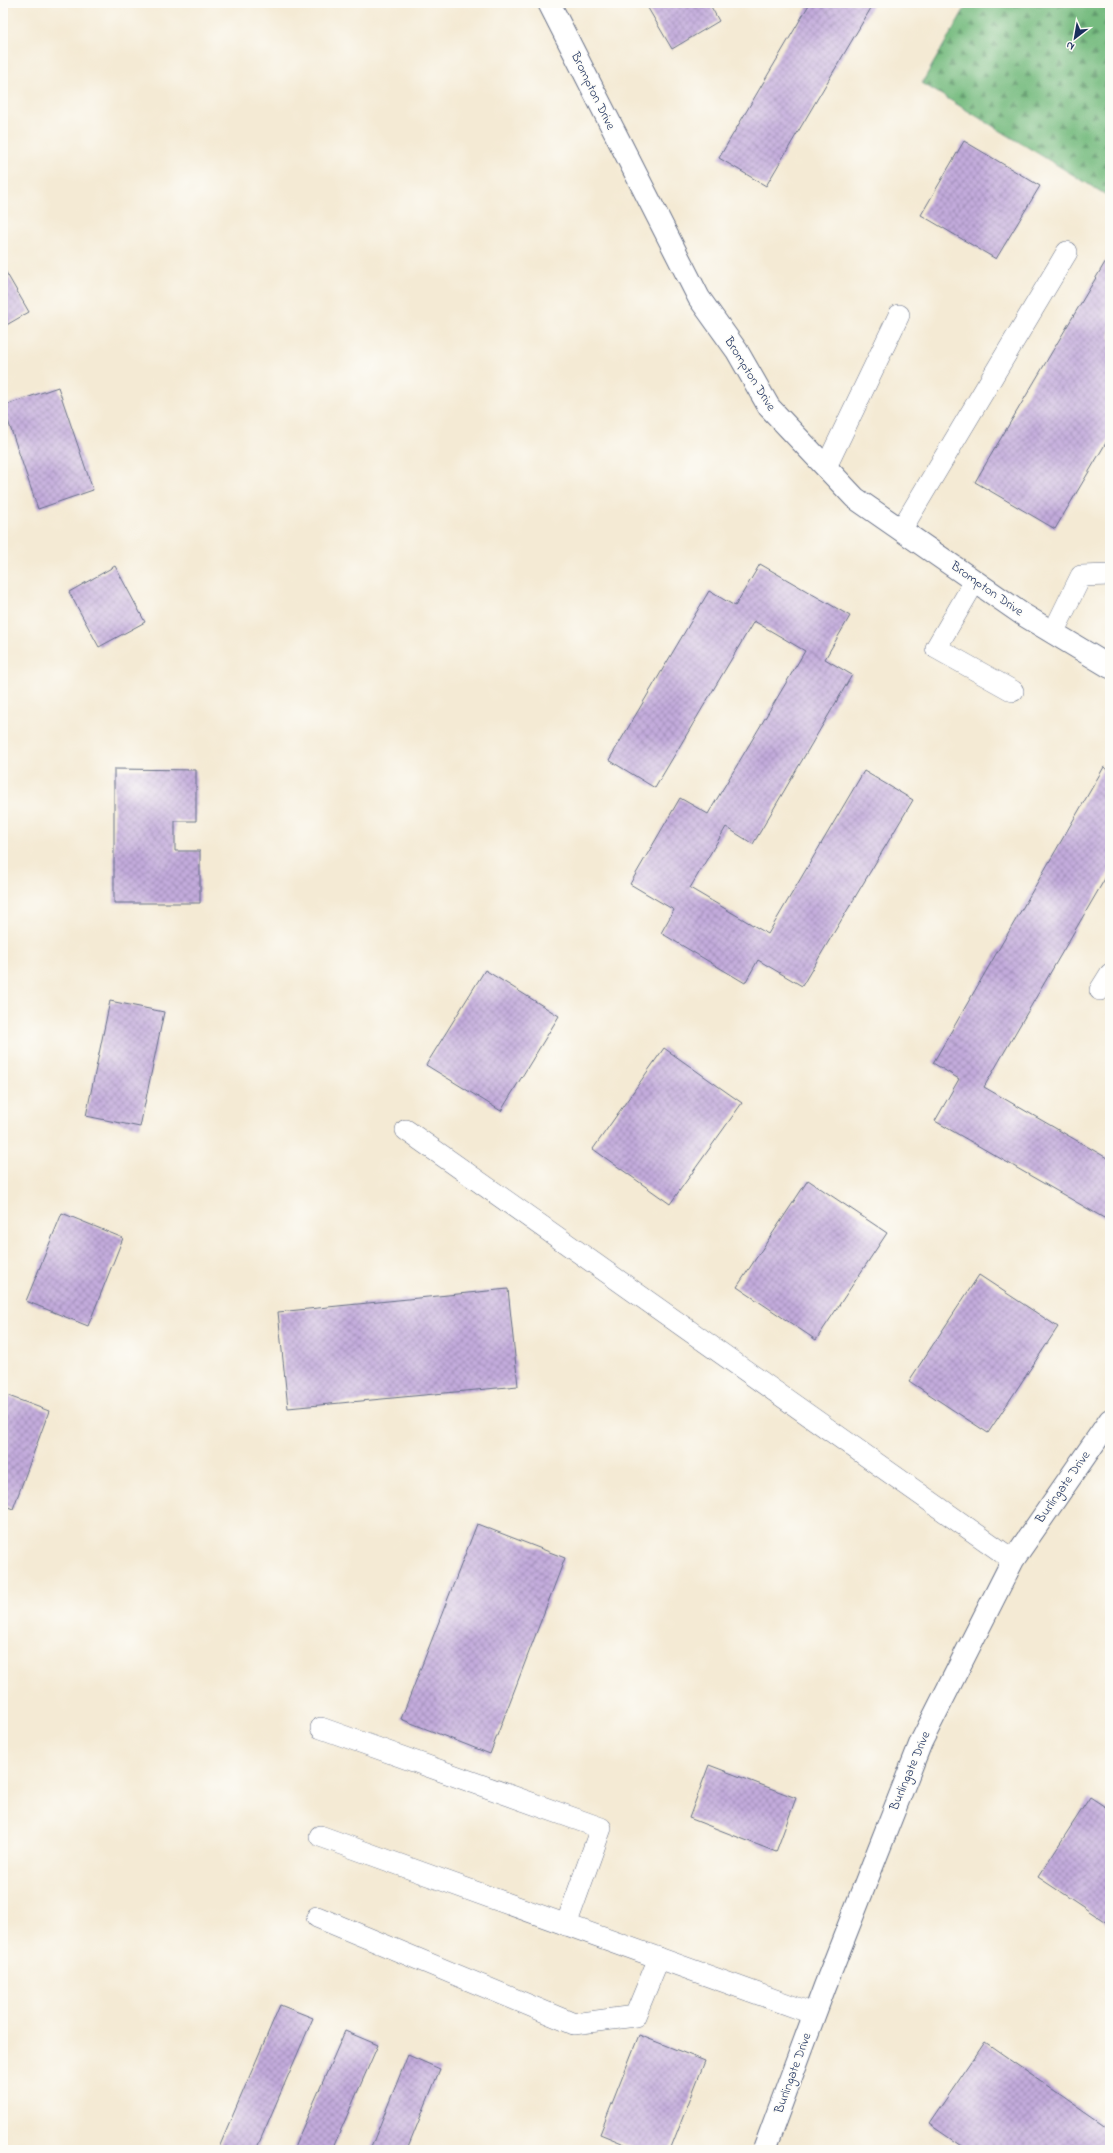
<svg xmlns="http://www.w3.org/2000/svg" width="1113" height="2153" viewBox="0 0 1113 2153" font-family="'Indie Flower',sans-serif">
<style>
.forest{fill:url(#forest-firs);stroke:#49766f}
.building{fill:url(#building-cross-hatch)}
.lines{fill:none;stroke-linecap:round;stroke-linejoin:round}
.service-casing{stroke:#677087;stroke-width:22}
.minor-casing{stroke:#677087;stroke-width:24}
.service{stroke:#fff;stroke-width:21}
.minor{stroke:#fff;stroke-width:22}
.labels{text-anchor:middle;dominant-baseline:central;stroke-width:3;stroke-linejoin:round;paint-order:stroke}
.street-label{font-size:13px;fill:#1b2f5e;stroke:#fdfcf7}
</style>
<defs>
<pattern id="forest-firs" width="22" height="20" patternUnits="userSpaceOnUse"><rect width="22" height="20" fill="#77bc80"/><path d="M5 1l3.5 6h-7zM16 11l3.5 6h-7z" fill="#61996c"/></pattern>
<pattern id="building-cross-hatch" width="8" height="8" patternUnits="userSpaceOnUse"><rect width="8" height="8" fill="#c3abdc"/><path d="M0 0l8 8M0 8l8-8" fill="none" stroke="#9e8cb6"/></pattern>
</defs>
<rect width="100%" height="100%" fill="#fdfcf7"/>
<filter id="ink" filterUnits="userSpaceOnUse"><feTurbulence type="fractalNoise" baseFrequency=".025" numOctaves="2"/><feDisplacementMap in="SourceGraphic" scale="8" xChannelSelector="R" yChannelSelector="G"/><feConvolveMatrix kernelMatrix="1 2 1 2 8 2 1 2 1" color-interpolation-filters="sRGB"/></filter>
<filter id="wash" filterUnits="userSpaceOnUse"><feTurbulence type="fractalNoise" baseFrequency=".012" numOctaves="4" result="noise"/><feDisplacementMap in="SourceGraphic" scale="16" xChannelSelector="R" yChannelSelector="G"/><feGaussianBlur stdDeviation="0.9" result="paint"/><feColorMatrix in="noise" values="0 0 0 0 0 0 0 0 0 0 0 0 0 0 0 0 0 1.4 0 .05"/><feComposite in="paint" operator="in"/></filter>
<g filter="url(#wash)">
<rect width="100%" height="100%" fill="#f4ead4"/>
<!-- forest -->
<polygon class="forest" points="968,3 1110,3 1110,192 1108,196 922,83"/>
<g id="blocks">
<!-- building -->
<g class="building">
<polygon points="645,3 709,3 719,21 672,49"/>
<polygon points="810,3 874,3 766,186 719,158"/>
<polygon points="964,141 1040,186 996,259 921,215"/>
<polygon points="1110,254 1110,436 1055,529 975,482"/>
<polygon points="3,267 29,312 3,327"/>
<polygon points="58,387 93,490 38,509 3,406"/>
<polygon points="760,564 850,616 825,659 852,675 753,844 726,827 690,888 768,934 864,771 913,800 802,986 758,960 745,983 661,933 674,910 630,884 680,798 708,814 805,651 754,621 655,788 609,760 709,591 735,606"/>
<polygon points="115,566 145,622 99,647 69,592"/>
<polygon points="1104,767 1110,771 1110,870 984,1087 1107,1158 1110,1152 1110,1208 1104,1218 935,1121 959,1079 933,1063"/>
<polygon points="114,769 196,770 196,821 175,821 175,851 200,851 200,903 114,903"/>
<polygon points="485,970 559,1016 501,1111 426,1065"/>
<polygon points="110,1001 164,1012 140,1127 86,1116"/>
<polygon points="664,1048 742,1103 670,1204 593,1149"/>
<polygon points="808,1180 887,1233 816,1340 737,1287"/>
<polygon points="62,1213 123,1238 88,1326 26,1301"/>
<polygon points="979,1275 1058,1327 988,1433 909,1381"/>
<polygon points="508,1289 518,1386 288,1408 278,1312"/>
<polygon points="3,1394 49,1411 13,1509 3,1505"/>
<polygon points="477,1524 565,1558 490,1754 401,1719"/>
<polygon points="709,1765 796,1798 776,1852 689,1818"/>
<polygon points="1090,1797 1110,1810 1110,1925 1038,1877"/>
<polygon points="280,2005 313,2018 256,2150 218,2150"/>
<polygon points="345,2031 378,2045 332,2150 293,2150"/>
<polygon points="639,2035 705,2061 670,2150 639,2150 600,2134"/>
<polygon points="985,2042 1110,2129 1110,2150 967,2150 929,2124"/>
<polygon points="408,2055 440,2069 407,2150 370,2150"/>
</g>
</g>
</g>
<g filter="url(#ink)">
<use href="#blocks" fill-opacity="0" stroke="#677087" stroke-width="1"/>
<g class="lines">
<defs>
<g id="service">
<polyline points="826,467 899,315"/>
<polyline points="901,530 1067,252"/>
<polyline points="975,581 936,648 1013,691"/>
<polyline points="1053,633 1081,576 1110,575"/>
<polyline points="1100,990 1110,974"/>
<polyline points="406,1130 1013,1560"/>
<polyline points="321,1728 601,1828 566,1925"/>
<polyline points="320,1836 814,2014"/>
<polyline points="317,1917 574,2024 635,2016 659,1958"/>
</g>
<g id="minor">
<polyline points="549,3 699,298 737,351 769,407 855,498 1022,614 1110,667"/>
<polyline points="764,2150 825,1986 921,1742 1013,1560 1110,1420"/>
</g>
</defs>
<!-- service casing -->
<use href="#service" class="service-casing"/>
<!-- minor casing -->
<use href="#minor" class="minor-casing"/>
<!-- service -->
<use href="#service" class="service"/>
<!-- minor -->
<use href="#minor" class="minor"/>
</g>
</g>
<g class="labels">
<!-- street labels -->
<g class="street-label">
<text transform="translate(593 91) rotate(64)">Brompton Drive</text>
<text transform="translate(750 374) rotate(58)">Brompton Drive</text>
<text transform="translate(987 589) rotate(35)">Brompton Drive</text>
<text transform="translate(1063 1487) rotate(-55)">Burlingate Drive</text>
<text transform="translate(910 1771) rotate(-67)">Burlingate Drive</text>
<text transform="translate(793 2073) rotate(-70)">Burlingate Drive</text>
</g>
</g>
<!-- margin -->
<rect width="1113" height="2153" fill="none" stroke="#fdfcf7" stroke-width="16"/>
<!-- north arrow -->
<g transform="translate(1075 38) rotate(211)" stroke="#fdfcf7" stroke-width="3" paint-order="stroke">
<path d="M0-3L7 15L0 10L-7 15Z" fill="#1b2f5e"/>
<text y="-6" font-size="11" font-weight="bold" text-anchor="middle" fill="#1b2f5e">N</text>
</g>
</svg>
